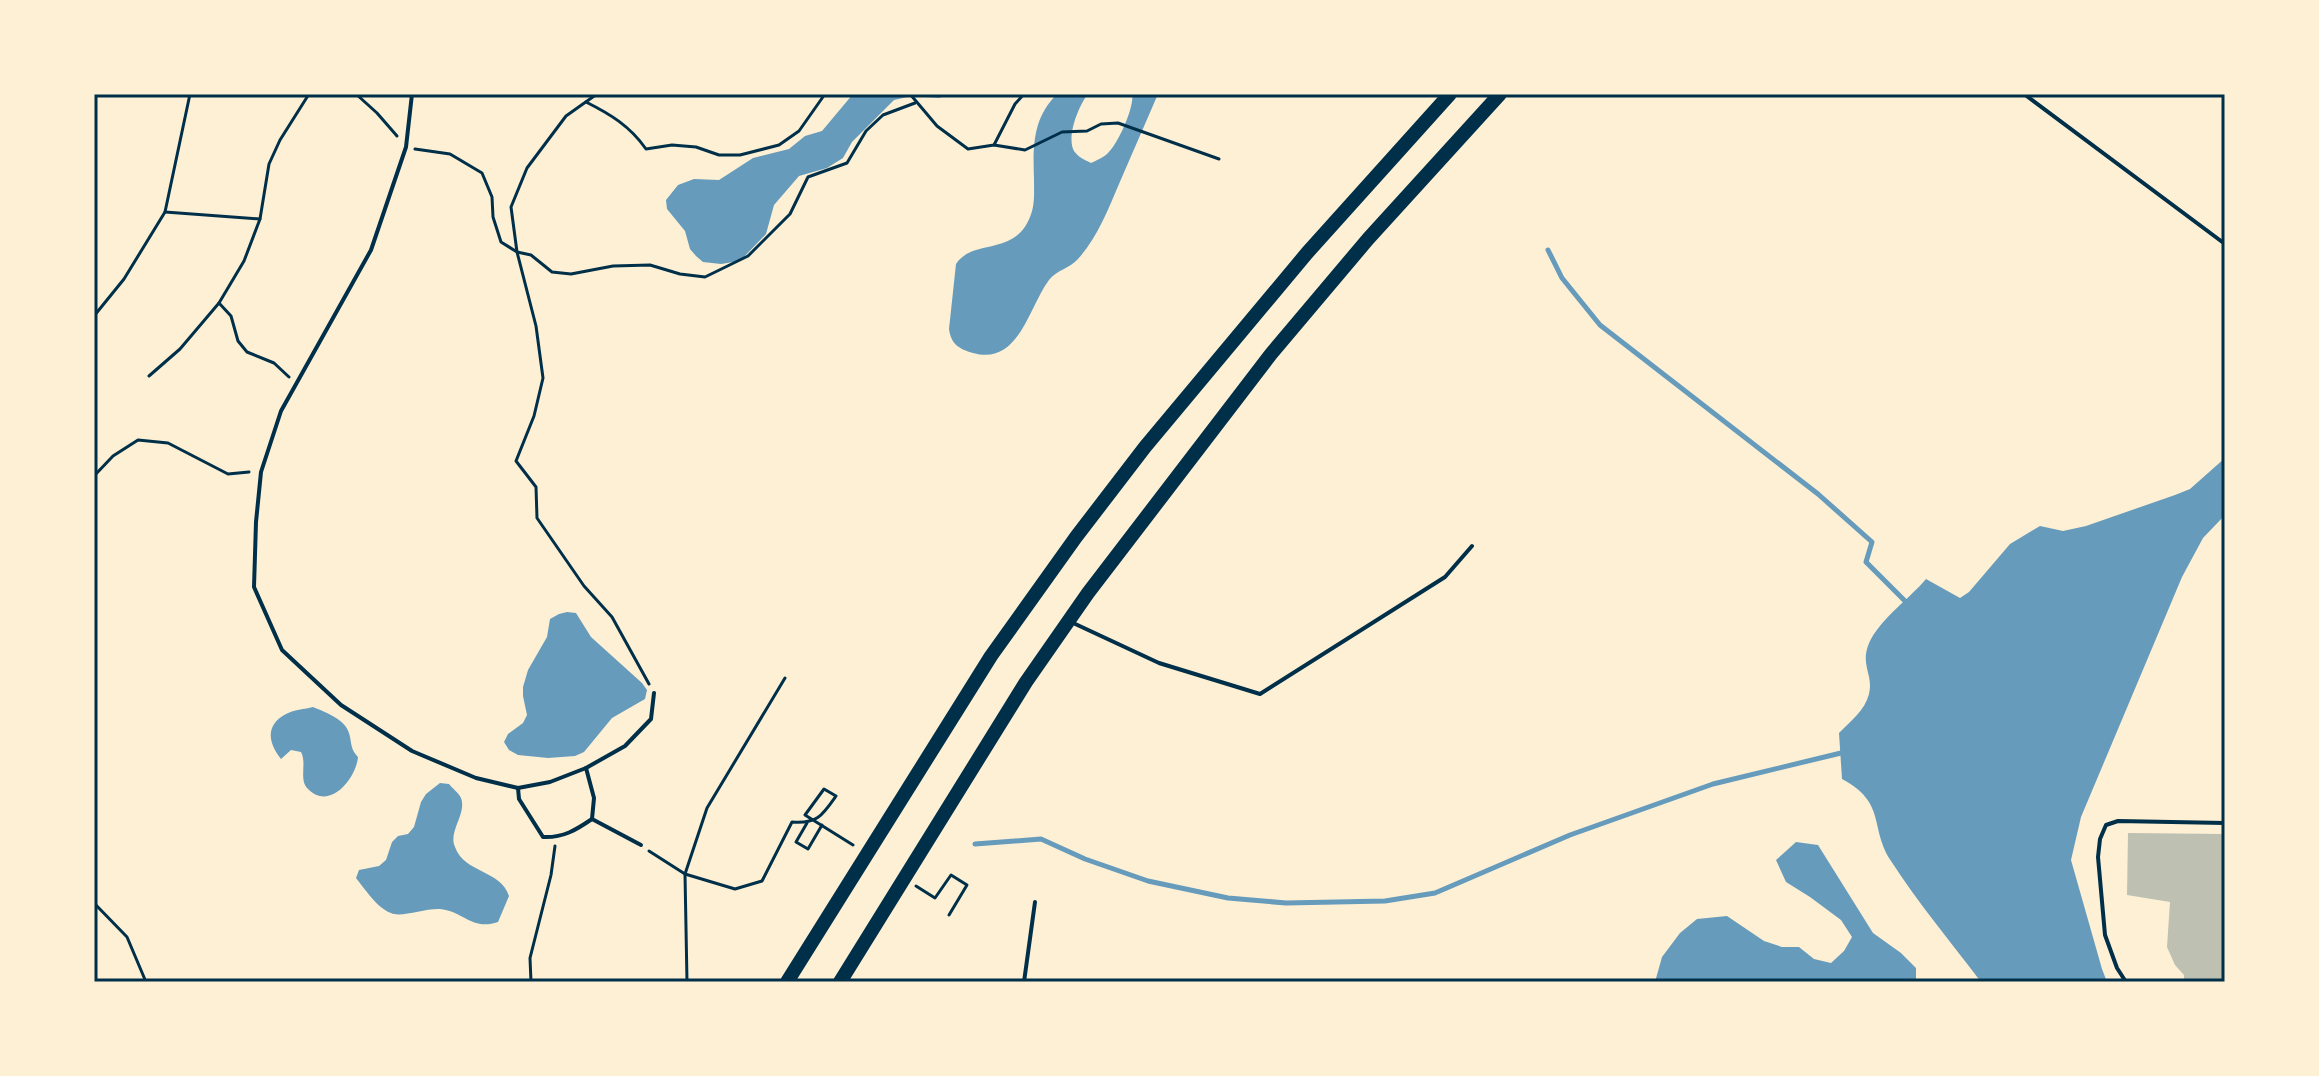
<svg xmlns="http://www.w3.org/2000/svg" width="2319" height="1076" viewBox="0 0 2319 1076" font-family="'PT Sans',sans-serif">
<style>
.water{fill:#669bbc}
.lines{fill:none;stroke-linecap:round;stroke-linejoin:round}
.stream{stroke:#669bbc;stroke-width:5}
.building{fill:#bec0b2}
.path{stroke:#003049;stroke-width:3}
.service{stroke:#003049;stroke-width:4}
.trunk{stroke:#003049;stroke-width:14}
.neatline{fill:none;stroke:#003049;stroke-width:3}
</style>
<rect width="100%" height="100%" fill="#fdf0d5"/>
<!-- water -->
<g class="water">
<polygon points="853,94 944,94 940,98 912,96 894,100 852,142 843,158 827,168 799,176 774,205 766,234 740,261 721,264 703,262 696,256 690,249 685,231 667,209 666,200 678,185 694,179 719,180 753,158 789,149 805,136 822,131"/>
<path d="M1057 94H1088C1079 105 1066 137 1074 151 1078 157 1085 160 1091 163 1097 160 1103 158 1108 153 1118 144 1135 106 1132 94H1158C1145 124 1132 154 1119 184 1108 210 1097 238 1078 259 1070 268 1057 270 1049 280 1028 308 1019 366 973 353 959 349 951 344 949 329L956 264C973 238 1014 257 1030 217 1035 205 1034 193 1034 180 1033 147 1032 119 1057 94Z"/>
<path d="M2225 458V515L2203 538 2182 577 2081 817 2071 860 2102 969 2107 982H1981C1951 942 1918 903 1891 861 1869 827 1887 803 1842 779L1839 733C1851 721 1865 710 1869 694 1874 673 1858 664 1871 639 1884 616 1909 599 1926 579L1960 598 1969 592 2010 544 2040 526 2063 531 2086 526 2175 495 2190 489Z"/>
<polygon points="567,612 576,613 591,637 642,683 647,690 645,699 612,718 584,752 575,756 548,758 518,755 509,750 504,742 508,734 523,723 527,715 523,696 523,687 528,670 547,637 550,619 559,614"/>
<path d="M313 707C325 712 345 719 349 733 352 743 350 749 358 757 356 779 329 812 307 788 299 779 307 763 301 752L291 750 281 759C268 743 265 725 286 714 293 710 305 709 313 707Z"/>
<path d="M440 783 449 784C452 788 459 793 461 798 467 814 448 831 455 847 464 873 501 870 509 896L498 922C472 931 463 911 440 909 425 908 401 918 391 913 377 908 365 889 356 878L359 870 379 866 386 860 392 842 398 836 408 834 414 827 421 802 426 794Z"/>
<polygon points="1796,842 1818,845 1873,933 1901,953 1916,968 1916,982 1655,982 1662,957 1680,933 1697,919 1727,916 1764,941 1782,947 1799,947 1814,959 1831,963 1844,951 1852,937 1841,920 1810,897 1786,882 1776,860"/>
</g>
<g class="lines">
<!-- stream -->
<g class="stream">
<polyline points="1548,250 1562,278 1600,325 1818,494 1872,542 1866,562 1905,601"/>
<polyline points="975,844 1041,839 1085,859 1148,881 1228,898 1286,903 1385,901 1435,893 1570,835 1713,784 1841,753"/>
</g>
</g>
<!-- building -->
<polygon class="building" points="2128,833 2225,834 2225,982 2184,982 2184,975 2175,965 2167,947 2170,902 2127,895"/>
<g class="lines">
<!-- path -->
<g class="path">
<polyline points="356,94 377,113 397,136"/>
<polyline points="597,94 566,116 527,168 511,207 517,252 536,326 543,378 534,416 516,461 536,487 537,518 584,586 612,617 649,684"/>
<polyline points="910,94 937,126 968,149 994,145 1015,104 1024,94"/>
<path d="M586 102C610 114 630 126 646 149L672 145 696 147 719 155H740L779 145 799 131 825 94"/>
<polyline points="994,145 1025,150 1062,132 1087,131 1101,124 1118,123 1219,159"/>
<polyline points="415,149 450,154 482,173 492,197 493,217 501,242 517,252 531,255 552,272 571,274 613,266 650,265 680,274 705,277 748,256 790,214 808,177 847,163 866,131 883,115 915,103"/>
<polyline points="165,212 260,219"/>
<polyline points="219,303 231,316 238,341 247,352 274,363 289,377"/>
<polyline points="94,316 124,279 165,212 190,94"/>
<polyline points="149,376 180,349 219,303 244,261 260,219 269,164 280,140 309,94"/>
<polyline points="94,476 113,456 138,440 168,443 228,474 249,472"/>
<polyline points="807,823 796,842 808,849 822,825"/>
<path d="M649 851 685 874 735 889 762 881 792 822C817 824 822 816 836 796L824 789 805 815 853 845"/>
<polyline points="916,886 935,898 951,875 967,885 949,915"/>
<polyline points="94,903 127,937 146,982"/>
<polyline points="531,982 530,958 551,875 555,846"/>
<polyline points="687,982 685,874 707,808 785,678"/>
</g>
<!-- service -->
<g class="service">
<polyline points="412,94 406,147 371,250 281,411 261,472 256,522 254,587 282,650 341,705 412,751 476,778 518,788 550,782 586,768 625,746 651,719 654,693"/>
<polyline points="2024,94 2225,244"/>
<polyline points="1071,622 1159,663 1260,694 1445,577 1472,546"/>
<polyline points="586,768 594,798 592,819"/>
<path d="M518 788 519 799 543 837C563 838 576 830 592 819L641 845"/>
<polyline points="1024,982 1035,902"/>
<polyline points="2126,982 2117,968 2105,935 2098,857 2100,839 2106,825 2118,821 2225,823"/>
</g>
<!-- trunk -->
<g class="trunk">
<polyline points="787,982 991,656 1076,537 1145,447 1307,253 1450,94"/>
<polyline points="840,982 1026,682 1088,593 1271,354 1368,239 1500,94"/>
</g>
</g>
<!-- border -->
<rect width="2319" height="1076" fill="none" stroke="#fdf0d5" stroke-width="192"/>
<rect x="96" y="96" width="2127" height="884" class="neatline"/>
</svg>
